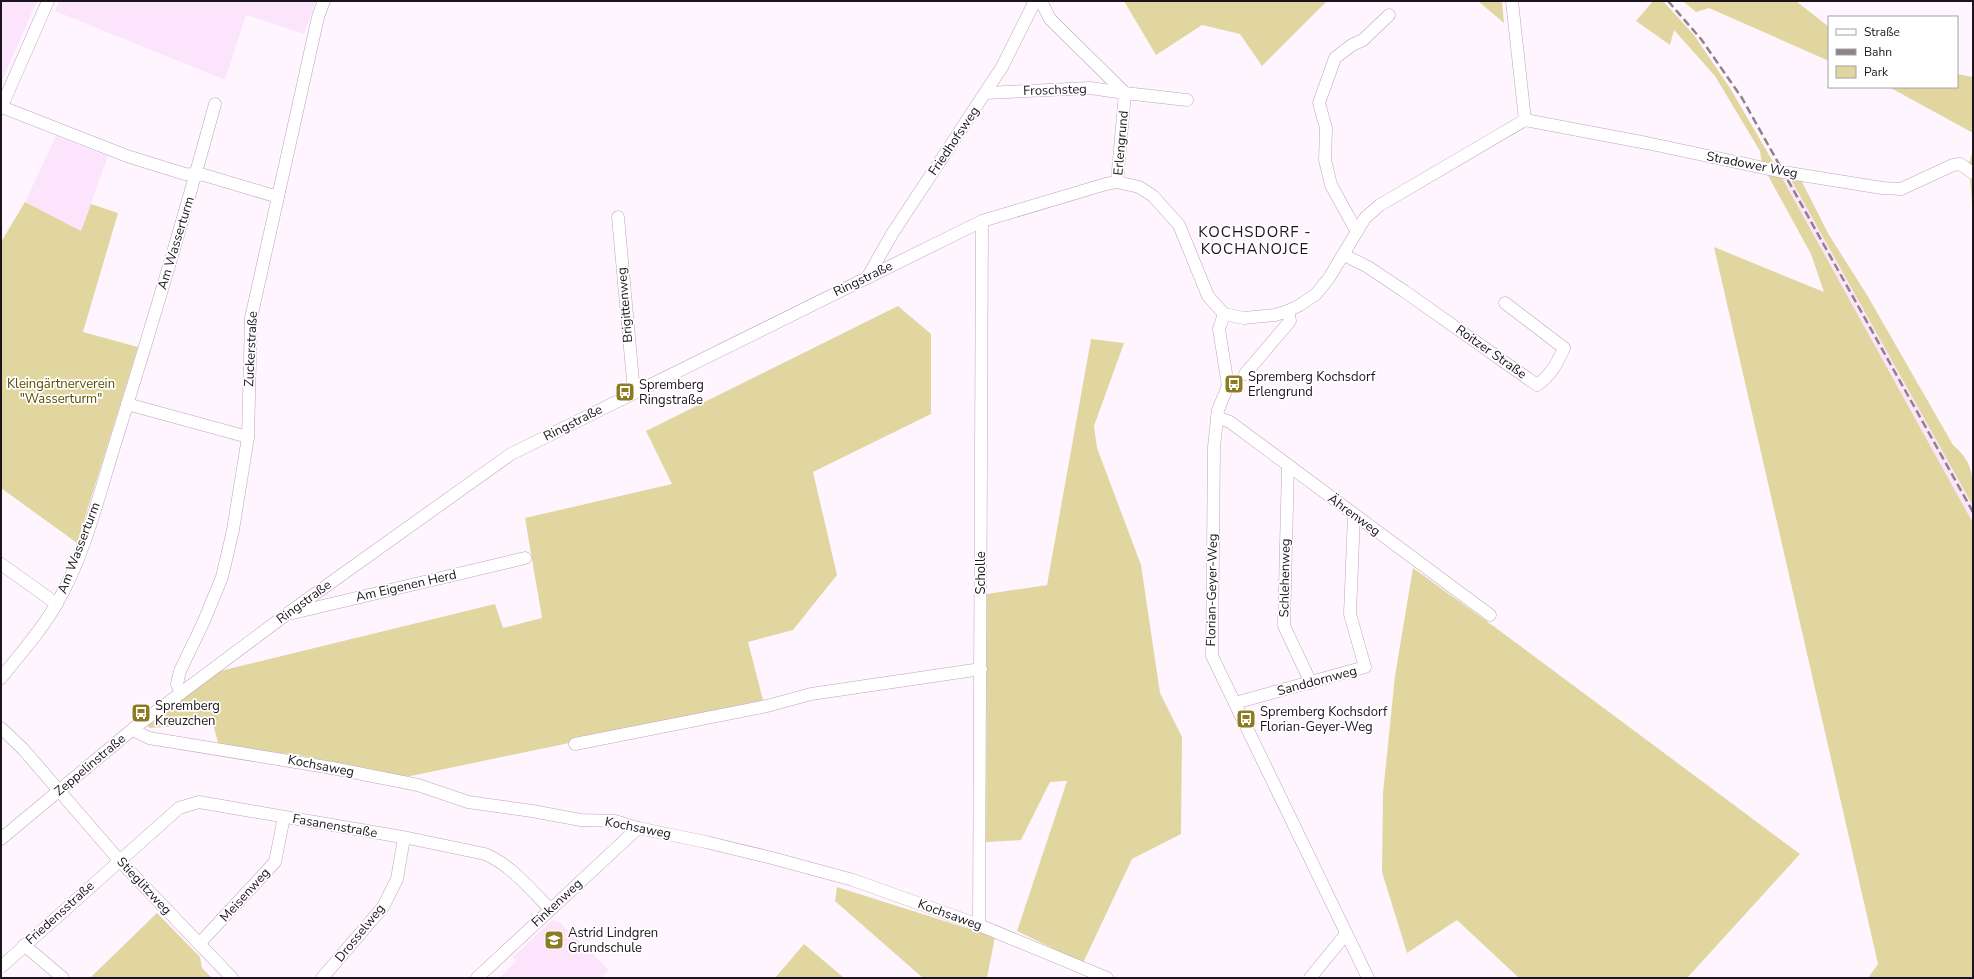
<svg xmlns="http://www.w3.org/2000/svg" width="1974" height="979" viewBox="0 0 1974 979" font-family="'Nunito Sans',sans-serif">
<style>
.built{fill:#fce5fc}
.green{fill:#e1d6a0}
.lines{fill:none;stroke-linecap:round;stroke-linejoin:round}
.minor-casing{stroke:#bba6bb;stroke-width:13}
.minor{stroke:#fff;stroke-width:12}
.rail{stroke:#8c838b;stroke-width:2.5;stroke-dasharray:8 4;stroke-linecap:butt}
.labels{text-anchor:middle;dominant-baseline:central;stroke-width:3.5;stroke-linejoin:round;paint-order:stroke}
.street-label{font-size:13px;fill:#1c141c;stroke:#fff}
.poi-label{font-size:13px;fill:#1c141c;stroke:#fff;text-anchor:start}
.park-label{font-size:13px;fill:#5b4e00;stroke:#fff}
.quarter-label{font-size:15px;letter-spacing:1px;fill:#1c141c;stroke:#fff}
</style>
<rect width="100%" height="100%" fill="#fff5fe"/>
<!-- built -->
<g class="built">
<polygon points="1,1 37,1 1,83"/>
<polygon points="59,1 316,1 304,34 246,15 225,80 55,11"/>
<polygon points="56,136 108,156 81,231 25,202"/>
<polygon points="1780,174 1789,176 1973,506 1973,523"/>
<polygon points="552,920 559,922 609,970 601,978 499,978 516,961 513,957"/>
</g>
<!-- green -->
<g class="green">
<polygon points="1124,1 1327,1 1262,66 1240,34 1202,25 1156,55"/>
<polygon points="1478,1 1502,1 1504,23"/>
<polygon points="1653,1 1663,1 1694,35 1730,88 1776,167 1762,163 1760,151 1715,76 1674,30 1670,45 1636,21"/>
<polygon points="1683,1 1796,1 1829,27 1829,61 1709,8 1696,12"/>
<polygon points="1957,74 1973,77 1973,133 1889,87 1957,87"/>
<polygon points="1973,151 1973,221 1970,176 1966,172"/>
<polygon points="1766,172 1780,174 1973,523 1973,978 1868,978 1878,964 1714,247 1824,292 1811,254"/>
<path d="M1789 176 1801 180 1829 235 1867 295 1953 445C1974 463 1973 476 1973 506Z"/>
<polygon points="25,202 81,231 91,204 118,213 83,332 138,347 77,543 1,488 1,242"/>
<polygon points="898,306 931,334 931,414 813,472 837,575 793,630 748,642 763,700 579,741 406,777 298,755 219,746 213,724 149,728 147,724 220,671 495,604 503,628 542,618 525,518 672,484 646,431"/>
<polygon points="1091,339 1124,343 1094,426 1097,448 1141,565 1160,693 1182,737 1181,834 1132,859 1083,963 1017,931 1067,781 1050,782 1021,840 986,842 987,594 1047,585"/>
<polygon points="1413,568 1496,628 1800,854 1687,978 1519,978 1457,920 1407,953 1382,872 1383,793 1395,676"/>
<polygon points="837,887 995,937 987,978 923,978 835,901"/>
<polygon points="157,913 200,957 202,968 212,978 90,978"/>
<polygon points="804,944 844,978 775,978"/>
</g>
<g class="lines">
<defs>
<g id="minor">
<polyline points="1041,1 1050,19 1125,93 1187,100"/>
<polyline points="986,93 1090,88 1125,93 1117,182"/>
<polyline points="2,107 127,156 185,174 204,175 278,197"/>
<polyline points="1,108 48,1"/>
<polyline points="1525,120 1647,143 1783,172 1882,188 1901,189 1953,165 1960,164 1973,173"/>
<polyline points="618,217 634,392"/>
<polyline points="1357,232 1331,185 1325,160 1326,128 1319,103 1335,58 1352,45 1363,40 1389,15"/>
<path d="M1344 255 1368 267 1404 291 1537 385C1551 375 1557 364 1564 348L1505 303"/>
<polyline points="867,278 892,234 1002,67 1035,1"/>
<polyline points="1224,314 1219,329 1228,386 1218,410 1214,447 1212,656 1368,978"/>
<polyline points="1245,374 1290,321 1288,311"/>
<polyline points="127,404 248,437"/>
<polyline points="1217,417 1230,422 1490,615"/>
<polyline points="1288,466 1284,626 1311,683"/>
<polyline points="1,564 57,604"/>
<polyline points="293,613 525,558"/>
<path d="M1 678C20 654 42 630 57 603 85 556 101 487 118 434 152 325 185 214 215 104"/>
<polyline points="181,693 177,684 180,671 204,621 222,577 233,530 248,437 251,318 318,17 324,1"/>
<polyline points="1235,703 1365,667 1350,614 1354,515"/>
<polyline points="1,728 23,749 119,860 232,978"/>
<polyline points="134,728 137,732 149,738 332,768 418,785 468,802 532,811 581,820 615,821 638,828 706,842 772,858 853,880 979,925 1107,978"/>
<polyline points="575,744 767,706 811,694 981,669"/>
<polyline points="1,839 134,728 291,611 511,454 982,221 1106,184 1117,182 1139,187 1153,196 1179,225 1208,296 1224,314 1244,318 1275,315 1288,311 1300,305 1316,294 1329,278 1365,218 1380,205 1525,120 1512,1"/>
<polyline points="979,925 982,221"/>
<polyline points="199,944 275,862 284,817"/>
<polyline points="24,945 63,978"/>
<path d="M1 967 179 808 199 802 408 838 485 854C511 865 530 889 550 909"/>
<polyline points="322,978 383,907 397,879 404,838"/>
<polyline points="477,978 638,828"/>
<polyline points="1310,978 1346,934"/>
</g>
</defs>
<!-- minor casing -->
<use href="#minor" class="minor-casing"/>
<!-- minor -->
<use href="#minor" class="minor"/>
<!-- rail -->
<polyline class="rail" points="1668,1 1701,39 1742,98 1973,512"/>
</g>
<!-- icons -->
<defs>
<symbol id="bus-square" viewBox="-11 -11 22 22"><rect x="-9" y="-9" width="18" height="18" rx="4" fill="#8c7b21" stroke="#fff"/><path d="M-5-6H5V4H4V6H2V4H-2V6H-4V4H-5ZM-3.5-4V0h7V-4ZM-3.5 1.2v1.5H-2V1.2ZM2 1.2v1.5H3.5V1.2Z" fill="#fff"/></symbol>
<symbol id="school-square" viewBox="-11 -11 22 22"><rect x="-9" y="-9" width="18" height="18" rx="4" fill="#8c7b21" stroke="#fff"/><path d="M0-5L7-2L0 1L-7-2ZM-4 1L0 2.5L4 1V4Q0 6-4 4Z" fill="#fff"/></symbol>
</defs>
<g fill-rule="evenodd">
<use href="#bus-square" x="1223" y="373" width="22" height="22"/>
<use href="#bus-square" x="614" y="381" width="22" height="22"/>
<use href="#bus-square" x="130" y="702" width="22" height="22"/>
<use href="#bus-square" x="1235" y="708" width="22" height="22"/>
<use href="#school-square" x="543" y="929" width="22" height="22"/>
</g>
<g class="labels">
<!-- street labels -->
<g class="street-label">
<text transform="translate(1055 90) rotate(-2)">Froschsteg</text>
<text transform="translate(954 141) rotate(-56)">Friedhofsweg</text>
<text transform="translate(1121 143) rotate(-85)">Erlengrund</text>
<text transform="translate(1752 165) rotate(11)">Stradower Weg</text>
<text transform="translate(176 243) rotate(-73)">Am Wasserturm</text>
<text transform="translate(863 279) rotate(-26)">Ringstraße</text>
<text transform="translate(625 305) rotate(-95)">Brigittenweg</text>
<text transform="translate(251 349) rotate(-87)">Zuckerstraße</text>
<text transform="translate(1491 352) rotate(35)">Roitzer Straße</text>
<text transform="translate(573 423) rotate(-27)">Ringstraße</text>
<text transform="translate(1354 515) rotate(36)">Ährenweg</text>
<text transform="translate(79 548) rotate(-69)">Am Wasserturm</text>
<text transform="translate(981 573) rotate(-90)">Scholle</text>
<text transform="translate(1285 578) rotate(-89)">Schlehenweg</text>
<text transform="translate(406 586) rotate(-13)">Am Eigenen Herd</text>
<text transform="translate(1212 590) rotate(-89)">Florian-Geyer-Weg</text>
<text transform="translate(304 602) rotate(-36)">Ringstraße</text>
<text transform="translate(1317 681) rotate(-15)">Sanddornweg</text>
<text transform="translate(90 765) rotate(-40)">Zeppelinstraße</text>
<text transform="translate(321 766) rotate(11)">Kochsaweg</text>
<text transform="translate(335 826) rotate(10)">Fasanenstraße</text>
<text transform="translate(638 828) rotate(11)">Kochsaweg</text>
<text transform="translate(144 886) rotate(47)">Stieglitzweg</text>
<text transform="translate(245 895) rotate(-48)">Meisenweg</text>
<text transform="translate(557 903) rotate(-43)">Finkenweg</text>
<text transform="translate(60 913) rotate(-42)">Friedensstraße</text>
<text transform="translate(950 915) rotate(20)">Kochsaweg</text>
<text transform="translate(360 933) rotate(-51)">Drosselweg</text>
</g>
<!-- poi labels -->
<g class="poi-label">
<text x="1248" y="377">Spremberg Kochsdorf<tspan x="1248" dy="15">Erlengrund</tspan></text>
<text x="639" y="385">Spremberg<tspan x="639" dy="15">Ringstraße</tspan></text>
<text x="155" y="706">Spremberg<tspan x="155" dy="15">Kreuzchen</tspan></text>
<text x="1260" y="712">Spremberg Kochsdorf<tspan x="1260" dy="15">Florian-Geyer-Weg</tspan></text>
<text x="568" y="933">Astrid Lindgren<tspan x="568" dy="15">Grundschule</tspan></text>
</g>
<!-- park labels -->
<g class="park-label">
<text x="61" y="384">Kleingärtnerverein<tspan x="61" dy="15">"Wasserturm"</tspan></text>
</g>
<!-- quarter labels -->
<g class="quarter-label">
<text x="1255" y="232">KOCHSDORF -<tspan x="1255" dy="17">KOCHANOJCE</tspan></text>
</g>
</g>
<!-- border -->
<rect width="1974" height="979" fill="none" stroke="#1c141c" stroke-width="4"/>
<!-- legend -->
<rect x="1828" y="16" width="130" height="72" fill="#ffffff" stroke="#a4a1a4"/>
<rect x="1836" y="29" width="20" height="6" fill="#ffffff" stroke="#a4a1a4"/>
<text x="1864" y="36" font-size="12" fill="#1c141c">Straße</text>
<rect x="1836" y="49" width="20" height="6" fill="#8c838b" stroke="#a4a1a4"/>
<text x="1864" y="56" font-size="12" fill="#1c141c">Bahn</text>
<rect x="1836" y="66" width="20" height="12" fill="#e1d6a0" stroke="#a4a1a4"/>
<text x="1864" y="76" font-size="12" fill="#1c141c">Park</text>
</svg>
